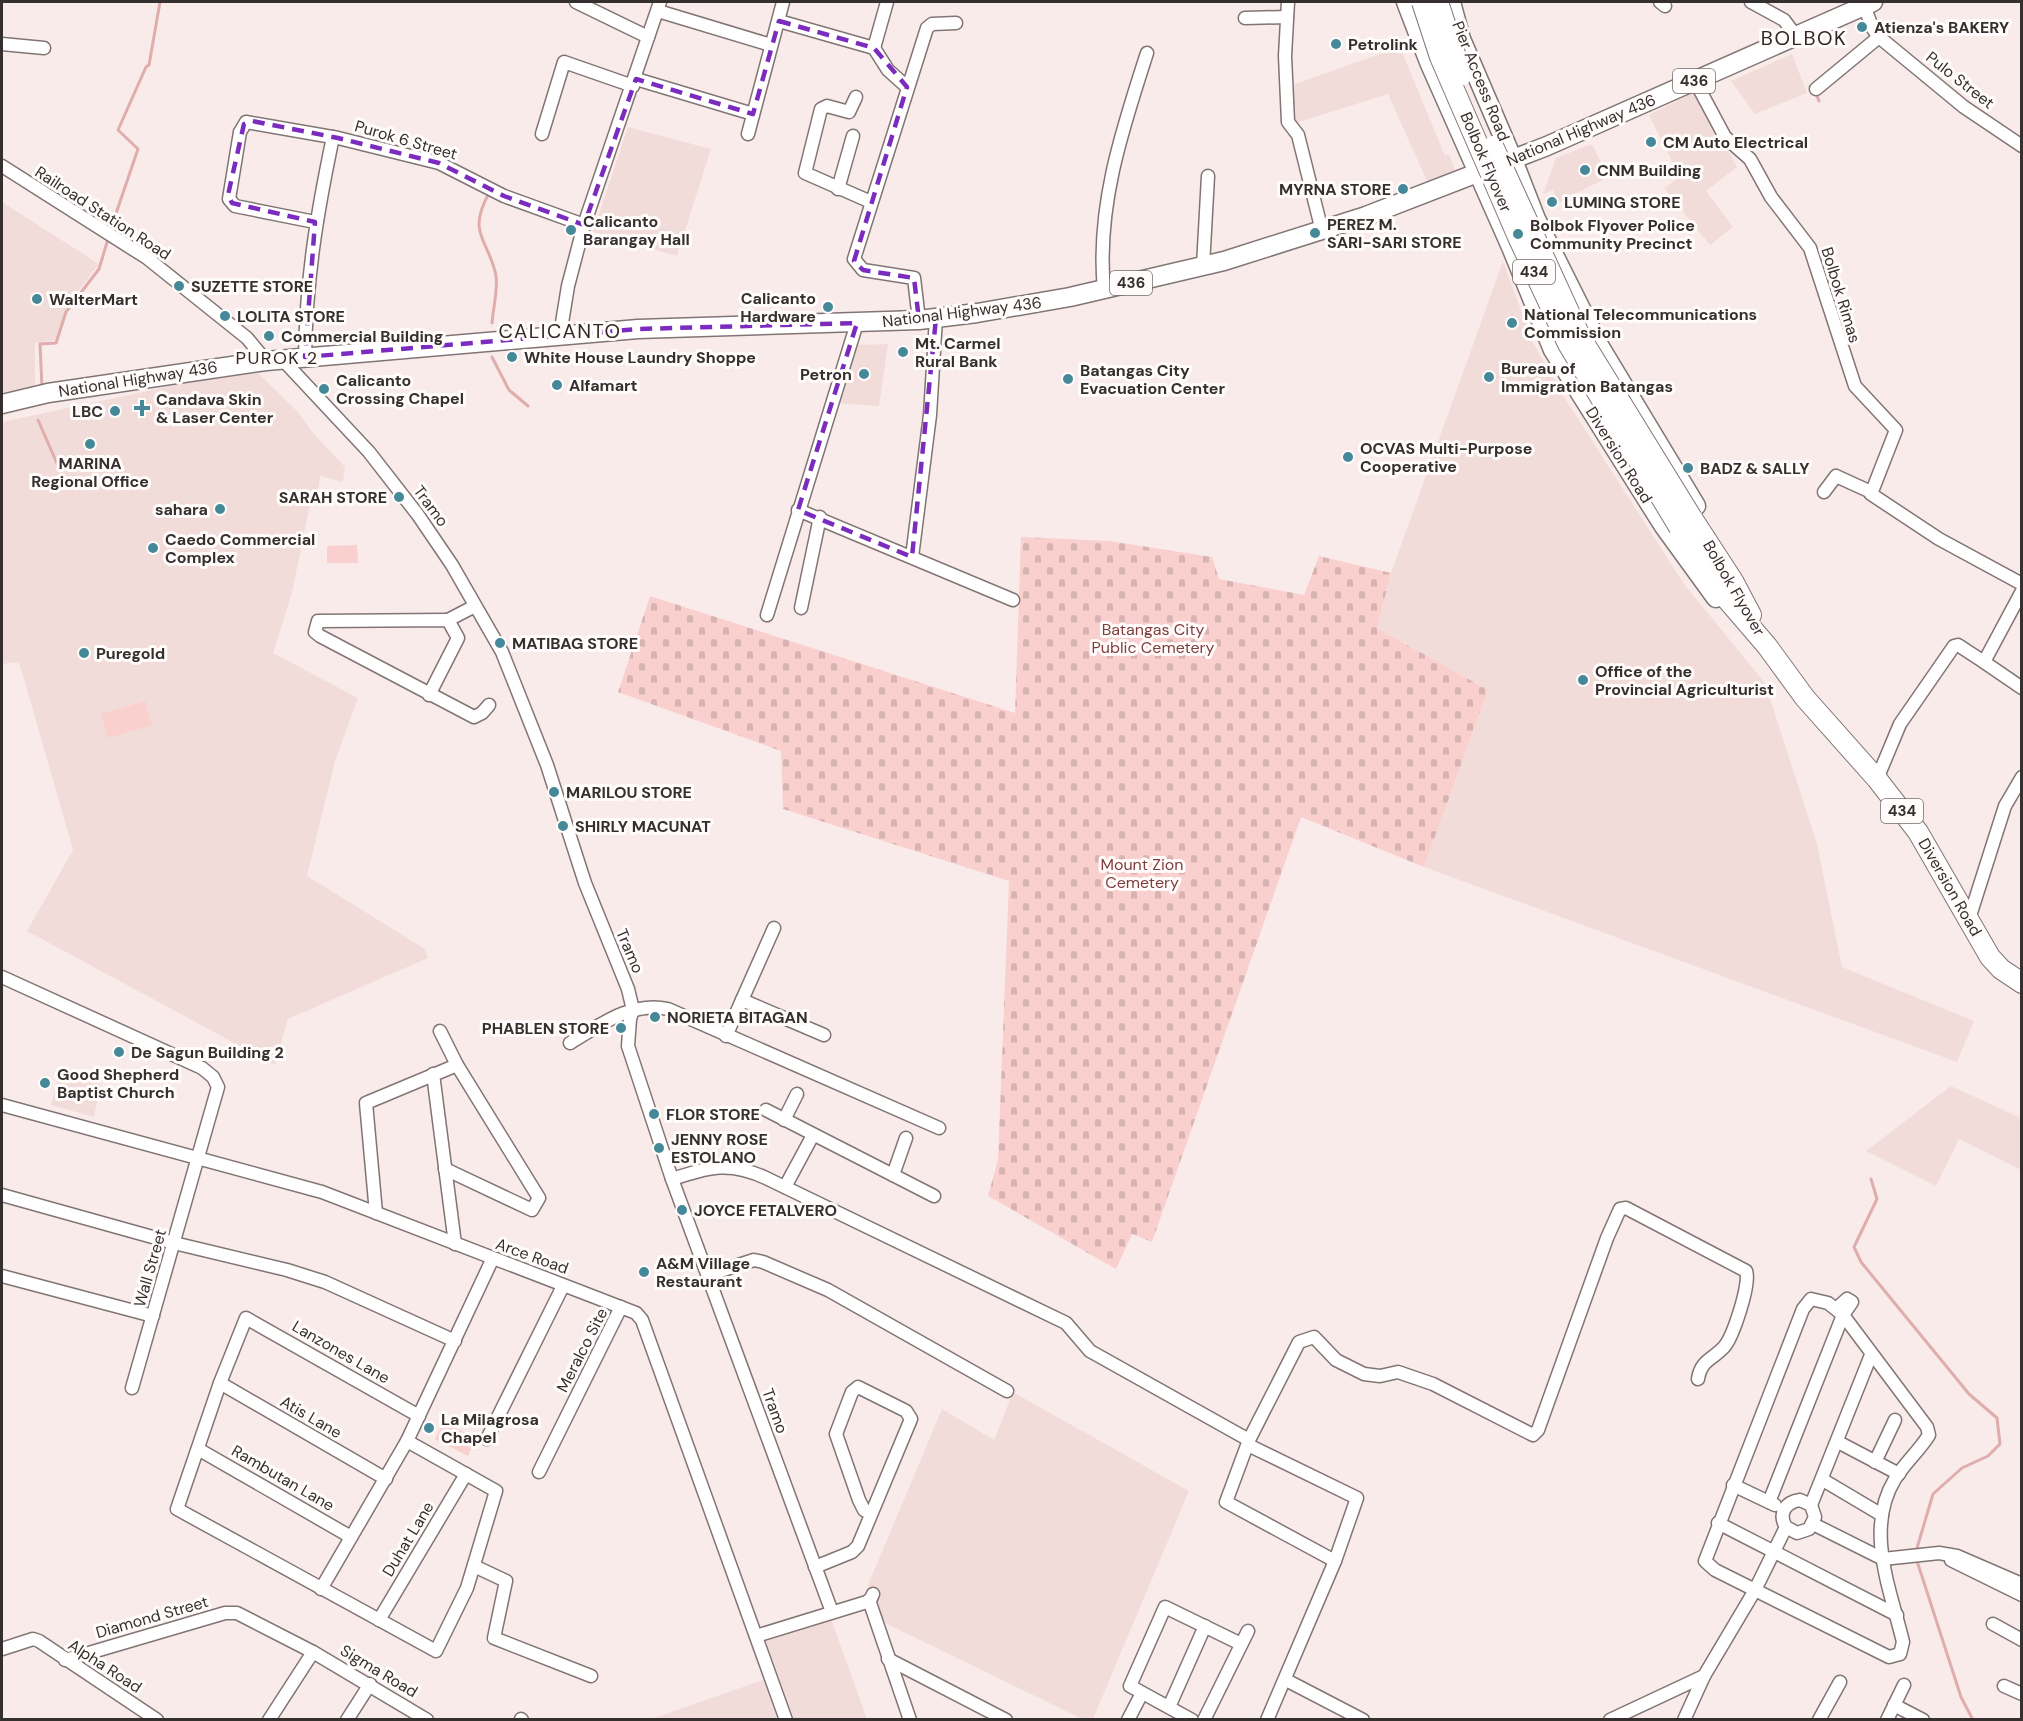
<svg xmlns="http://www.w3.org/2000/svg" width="2023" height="1721" viewBox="0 0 2023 1721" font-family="'DM Sans',sans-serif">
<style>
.built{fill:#f2dcda}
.cemetery{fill:url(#cemetery-stones)}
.pitch{fill:#fad0ce}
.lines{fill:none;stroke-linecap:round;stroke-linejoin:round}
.stream{stroke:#dfadab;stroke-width:3}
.minor-casing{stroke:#817574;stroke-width:15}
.primary-casing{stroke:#817574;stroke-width:21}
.trunk-casing{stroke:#817574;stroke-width:22}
.minor{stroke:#fff;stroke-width:12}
.primary{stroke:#fff;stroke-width:18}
.trunk{stroke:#fff;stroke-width:20}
.trunk-bridge-casing{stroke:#817574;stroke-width:22;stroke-linecap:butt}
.trunk-bridge{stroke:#fff;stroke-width:20}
.marked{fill:none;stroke:#7b2cbf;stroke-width:4.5;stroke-dasharray:12 8;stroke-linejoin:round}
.poi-dot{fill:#458998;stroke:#fffcfb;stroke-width:2}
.labels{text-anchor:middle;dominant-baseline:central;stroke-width:6;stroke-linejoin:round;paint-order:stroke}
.shield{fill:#fffcfb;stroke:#726d6c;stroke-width:1.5}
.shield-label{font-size:15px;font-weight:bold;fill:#35302f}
.poi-label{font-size:16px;font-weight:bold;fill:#35302f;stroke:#fffcfb;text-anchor:start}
.street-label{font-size:16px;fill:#35302f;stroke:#fffcfb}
.park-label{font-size:16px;fill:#7e3e3e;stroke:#fffcfb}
.neighbourhood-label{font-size:18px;letter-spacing:1.5px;fill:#312726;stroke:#fffcfb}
.quarter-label{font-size:20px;letter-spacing:1.5px;fill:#312726;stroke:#fffcfb}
</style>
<defs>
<pattern id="cemetery-stones" width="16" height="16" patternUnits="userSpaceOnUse" patternTransform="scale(1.5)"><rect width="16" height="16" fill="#fad0ce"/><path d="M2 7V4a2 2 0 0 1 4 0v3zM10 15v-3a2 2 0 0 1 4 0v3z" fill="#d7b3b1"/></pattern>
</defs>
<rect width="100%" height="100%" fill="#faebeb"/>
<!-- built -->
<g class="built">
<polygon points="1400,47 1445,156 1449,154 1455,170 1428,183 1388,94 1296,123 1291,119 1292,85"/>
<polygon points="1792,54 1807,93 1755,114 1731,81"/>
<polygon points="1696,91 1737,167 1706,191 1733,227 1710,245 1664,188 1680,177 1649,115"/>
<polygon points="628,127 711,149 677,256 593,232"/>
<polygon points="1592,144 1608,177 1558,203 1553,190 1543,194 1556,158"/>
<polygon points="2,202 99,264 68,304 55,340 35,343 35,387 2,393"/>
<polygon points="1503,261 1533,343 1566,400 1684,584 1765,683 1817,844 1842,967 1974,1021 1957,1062 1424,867 1488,690 1377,628 1391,573"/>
<polygon points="888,344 879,406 835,403 854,345"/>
<polygon points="258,373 297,411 314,434 345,467 343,482 320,476 317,499 311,498 292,593 273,653 358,698 335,761 307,876 425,949 428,958 288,1019 275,1065 27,931 73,850 19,662 2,664 2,422 204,379"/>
<polygon points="61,1067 102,1077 94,1117 51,1105"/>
<polygon points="1951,1086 2021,1118 2021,1170 1959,1139 1936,1186 1866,1151"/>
<polygon points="1013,1392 1189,1491 1093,1719 1082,1719 881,1621 868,1585 942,1409 994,1440"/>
<polygon points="831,1619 867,1719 794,1719 765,1639"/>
<polygon points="763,1680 777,1719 651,1719"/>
</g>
<!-- cemetery -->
<polygon class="cemetery" points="1021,537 1109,541 1212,557 1219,579 1304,595 1319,556 1391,573 1377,628 1488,690 1424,867 1301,817 1152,1242 1132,1234 1116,1269 988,1196 998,1160 1009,881 783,809 781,751 618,692 650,596 1015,713"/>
<!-- pitch -->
<g class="pitch">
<polygon points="357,545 358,563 327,563 327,546"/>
<polygon points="145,701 152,725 108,738 101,714"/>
<polygon points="444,1421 476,1439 468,1456 435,1439"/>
</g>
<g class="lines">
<!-- stream -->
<g class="stream">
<polyline points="1816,93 1819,101"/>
<path d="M489 193C466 235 489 239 496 276 498 290 493 309 492 323"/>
<polyline points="110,231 138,149 118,130 146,67 149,65 160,2"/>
<polyline points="492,357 509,390 528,406"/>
<polyline points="42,387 40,344 56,343 66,312 99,269 108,239"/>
<polyline points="38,420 59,468"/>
<polyline points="1871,1179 1877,1199 1854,1247 1861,1262 1969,1394 1997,1418 2000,1444 1988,1456 1962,1468 1933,1494 1917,1548"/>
<polyline points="1917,1561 1961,1697 1973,1720"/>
</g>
<defs>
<g id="minor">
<polyline points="576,2 648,37"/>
<polyline points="1288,2 1285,56 1288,122 1298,135 1322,231"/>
<polyline points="1660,2 1665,6"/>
<polyline points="1751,2 1784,20 1796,36"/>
<polyline points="1864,6 1873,29 1879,37 1964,107 2022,146"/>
<polyline points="658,11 771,45"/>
<polyline points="1245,18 1287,17"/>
<polyline points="779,21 874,48 888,70 907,87"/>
<polyline points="2,44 44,48"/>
<polyline points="874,48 887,2"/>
<polyline points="636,79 753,114"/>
<polyline points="1695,81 1725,137 1750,159 1771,197 1810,248 1855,386 1896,430 1871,494 1939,539 2022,584"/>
<polyline points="1816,89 1879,37"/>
<polyline points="856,97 849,112 827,106 821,109 805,173 871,202"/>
<polyline points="542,134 564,62 633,86"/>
<polyline points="748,134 783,2"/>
<polyline points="2,166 147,258 247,338 266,361"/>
<polyline points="838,189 853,136"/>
<polyline points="315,222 235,206 229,199 240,132 246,122 338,138 439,163 504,196 584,225"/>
<polyline points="1203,266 1208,176"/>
<path d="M1104 290C1096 208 1122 130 1147 53"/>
<polyline points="919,320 914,278 863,270 854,259 927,28 932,24 956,23"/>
<polyline points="560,335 568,286 584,225 660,2"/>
<path d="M305 357C306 279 317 213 333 137"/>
<polyline points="282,359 369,452 418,515 452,565 502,652 547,765 585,883 628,989 633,1010 630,1019 628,1046 672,1179 832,1612"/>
<polyline points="1824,492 1836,476 1871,492"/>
<polyline points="798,510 1013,600"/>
<polyline points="912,557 930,415 936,318"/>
<polyline points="2022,591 1984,662 2022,688"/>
<polyline points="801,608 820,517"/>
<polyline points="767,615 857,323"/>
<polyline points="448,620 475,606"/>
<polyline points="429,695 458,638 448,620 318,621 315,632 320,636 474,717 482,713 489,705"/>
<polyline points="1877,779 1900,724 1954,646 1958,645 1984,662"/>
<polyline points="1969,919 2005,806 2022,777"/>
<polyline points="2,977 202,1068 213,1077 218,1087 132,1388"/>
<polyline points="742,1000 824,1035"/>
<polyline points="440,1031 457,1065 539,1198 532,1210 445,1169"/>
<polyline points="726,1036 774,928"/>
<path d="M570 1043C600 1025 631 1001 668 1009L939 1128"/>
<polyline points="433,1074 455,1244"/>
<polyline points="2,1105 322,1192 636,1313 642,1320 786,1720"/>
<polyline points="766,1110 934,1196"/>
<polyline points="784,1120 797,1094"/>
<polyline points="893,1175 906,1138"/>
<path d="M672 1179C710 1167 729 1161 766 1178L1066 1323 1090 1351 1249 1440"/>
<polyline points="785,1187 813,1135"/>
<polyline points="2,1195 174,1243 287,1270 325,1282 455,1341"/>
<polyline points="376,1213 366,1103 457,1065"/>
<polyline points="708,1275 754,1260 763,1262 828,1290 1007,1391"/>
<polyline points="2,1276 153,1316"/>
<path d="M1811 1299 1828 1303 1843 1315 1927 1427 1929 1435C1919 1451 1904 1464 1895 1479 1864 1529 1891 1591 1903 1642L1900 1654 1889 1657 1715 1570 1705 1561 1803 1309Z"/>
<polyline points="220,1383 386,1479"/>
<polyline points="487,1439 563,1286"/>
<polyline points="407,1441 496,1491 467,1588 436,1651 177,1509 220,1383 246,1318 419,1416"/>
<polyline points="1838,1442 1899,1474"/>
<polyline points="1248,1445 1357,1498 1335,1561 1267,1720"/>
<polyline points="198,1449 351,1537"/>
<polyline points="1875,1462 1895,1420"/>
<polyline points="539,1472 621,1307"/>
<polyline points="1823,1480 1882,1515"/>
<polyline points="1733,1485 1775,1505"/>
<polyline points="1769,1502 1843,1315 1852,1302 1847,1299 1837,1308"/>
<polyline points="1811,1505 1871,1355"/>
<polyline points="1718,1523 1897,1615"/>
<polyline points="1813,1524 1883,1559 1939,1553 1957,1556 2022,1584"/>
<polyline points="1951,1560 2022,1595"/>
<path d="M1335 1561 1226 1502 1249 1440 1299 1342 1314 1337 1336 1360 1364 1374 1380 1376 1398 1372 1433 1384 1533 1435 1538 1430 1607 1238 1620 1209 1626 1208 1746 1271C1751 1283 1733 1337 1724 1347 1712 1360 1701 1360 1698 1379"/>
<polyline points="474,1566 506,1581 494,1638 591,1676"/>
<polyline points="815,1567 852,1552 858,1546 911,1419 906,1411 858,1387 852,1392 836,1434 859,1500 864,1510 871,1514"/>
<polyline points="321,1589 407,1441 492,1260"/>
<polyline points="869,1600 910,1720"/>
<polyline points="379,1620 466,1474"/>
<polyline points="1993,1624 2022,1640"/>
<polyline points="756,1636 870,1601 873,1594"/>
<polyline points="2,1649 33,1639 39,1641 157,1720"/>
<polyline points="888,1659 1006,1720"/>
<polyline points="65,1660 225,1613 237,1613 313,1652 427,1720"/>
<polyline points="1286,1680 1363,1720"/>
<polyline points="2004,1686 2022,1694"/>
<polyline points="1894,1705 1923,1720"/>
<polyline points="1169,1707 1205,1626"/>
<polyline points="521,1719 522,1720"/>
<polyline points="269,1720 313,1652"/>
<polyline points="347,1720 370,1684"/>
<polyline points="1128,1720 1142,1693"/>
<polyline points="1192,1720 1130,1686 1165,1607 1241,1644"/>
<polyline points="1204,1720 1248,1631"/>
<path d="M1610 1720 1704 1676 1755 1590 1786 1527C1778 1514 1785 1502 1800 1500L1811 1505 1815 1517 1809 1529 1797 1533 1786 1527"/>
<polyline points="1684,1720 1704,1676"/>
<polyline points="1819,1720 1840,1682"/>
<polyline points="1887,1720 1904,1685"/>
</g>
<g id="primary">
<polyline points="1406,2 1429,62 1511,247 1553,350 1663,525 1716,598"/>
<polyline points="1451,2 1461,39 1513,160 1536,219 1600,347 1696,506"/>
<polyline points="2,404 48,393 266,361 638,329 919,320 977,313 1070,297 1224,261 1366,216 1547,146 1873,2"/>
</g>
<g id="trunk">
<polyline points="1692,518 1733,581 1751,615"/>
<polyline points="1679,527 1718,589 1767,646 1805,698 1877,779 1918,832 1990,957 2001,969 2022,983"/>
</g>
</defs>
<!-- minor casing -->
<use href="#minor" class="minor-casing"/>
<!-- primary casing -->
<use href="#primary" class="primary-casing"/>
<!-- trunk casing -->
<use href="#trunk" class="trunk-casing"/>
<!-- minor -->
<use href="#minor" class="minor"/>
<!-- primary -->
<use href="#primary" class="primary"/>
<!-- trunk -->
<use href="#trunk" class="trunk"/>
<defs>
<g id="trunk-bridge">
<polyline points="1422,2 1440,57 1518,237 1568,344 1679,527"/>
<polyline points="1438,2 1462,75"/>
<polyline points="1493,146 1581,338 1692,518"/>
</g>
</defs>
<!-- trunk-bridge casing -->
<use href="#trunk-bridge" class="trunk-bridge-casing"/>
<!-- trunk-bridge -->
<use href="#trunk-bridge" class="trunk-bridge"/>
</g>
<!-- marked area -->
<path class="marked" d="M779 21 874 48 907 87 854 261 863 270 914 278 919 320 936 318 912 557 798 510 857 323 638 329 305 357 315 222 232 203 228 195 244 124 252 121 338 138 439 163 504 196 584 225 636 79 753 114Z"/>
<!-- markers -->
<g class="poi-dot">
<circle cx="1862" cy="27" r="6"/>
<circle cx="1336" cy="44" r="6"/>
<circle cx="1651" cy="142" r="6"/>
<circle cx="1585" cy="170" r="6"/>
<circle cx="1403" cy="189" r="6"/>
<circle cx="1552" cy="202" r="6"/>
<circle cx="571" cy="230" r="6"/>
<circle cx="1315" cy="233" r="6"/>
<circle cx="1518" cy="234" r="6"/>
<circle cx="179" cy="286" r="6"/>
<circle cx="37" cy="299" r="6"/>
<circle cx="828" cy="307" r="6"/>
<circle cx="225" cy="316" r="6"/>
<circle cx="1512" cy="323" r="6"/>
<circle cx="269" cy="336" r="6"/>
<circle cx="903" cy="352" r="6"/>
<circle cx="512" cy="357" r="6"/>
<circle cx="864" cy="374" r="6"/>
<circle cx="1489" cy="377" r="6"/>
<circle cx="1068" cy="379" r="6"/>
<circle cx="557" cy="385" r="6"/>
<circle cx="324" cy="389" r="6"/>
<path d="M139 399h6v6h6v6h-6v6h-6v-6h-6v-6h6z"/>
<circle cx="115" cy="411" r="6"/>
<circle cx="90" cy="444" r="6"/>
<circle cx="1348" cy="457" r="6"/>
<circle cx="1688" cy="468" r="6"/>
<circle cx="399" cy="497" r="6"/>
<circle cx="220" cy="509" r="6"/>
<circle cx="153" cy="548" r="6"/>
<circle cx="500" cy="643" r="6"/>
<circle cx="84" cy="653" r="6"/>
<circle cx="1583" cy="680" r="6"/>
<circle cx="554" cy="792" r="6"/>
<circle cx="563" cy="826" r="6"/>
<circle cx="655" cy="1017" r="6"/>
<circle cx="621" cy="1028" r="6"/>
<circle cx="119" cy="1052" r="6"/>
<circle cx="45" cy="1083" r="6"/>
<circle cx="654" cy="1114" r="6"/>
<circle cx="659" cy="1148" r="6"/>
<circle cx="682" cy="1210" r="6"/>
<circle cx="644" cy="1272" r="6"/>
<circle cx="429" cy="1428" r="6"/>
</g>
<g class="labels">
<!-- shield labels -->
<g class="shield">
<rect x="1673" y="69" width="42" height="24" rx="4.5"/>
<rect x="1513" y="260" width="42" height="24" rx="4.5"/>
<rect x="1110" y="271" width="42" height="24" rx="4.5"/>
<rect x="1881" y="799" width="42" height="24" rx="4.5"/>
</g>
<g class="shield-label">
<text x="1694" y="81">436</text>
<text x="1534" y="272">434</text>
<text x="1131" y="283">436</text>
<text x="1902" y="811">434</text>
</g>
<!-- poi labels -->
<g class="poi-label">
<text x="1874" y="27">Atienza's BAKERY</text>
<text x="1348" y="44">Petrolink</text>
<text x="1663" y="142">CM Auto Electrical</text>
<text x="1597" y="170">CNM Building</text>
<text x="1391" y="189" text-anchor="end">MYRNA STORE</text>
<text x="1564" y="202">LUMING STORE</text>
<text x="583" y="221">Calicanto<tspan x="583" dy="18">Barangay Hall</tspan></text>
<text x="1327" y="224">PEREZ M.<tspan x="1327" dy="18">SARI-SARI STORE</tspan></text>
<text x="1530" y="225">Bolbok Flyover Police<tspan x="1530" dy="18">Community Precinct</tspan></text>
<text x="191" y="286">SUZETTE STORE</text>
<text x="816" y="298" text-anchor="end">Calicanto<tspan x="816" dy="18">Hardware</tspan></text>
<text x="49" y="299">WalterMart</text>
<text x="1524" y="314">National Telecommunications<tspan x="1524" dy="18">Commission</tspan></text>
<text x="237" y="316">LOLITA STORE</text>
<text x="281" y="336">Commercial Building</text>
<text x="915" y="343">Mt. Carmel<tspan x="915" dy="18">Rural Bank</tspan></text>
<text x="524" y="357">White House Laundry Shoppe</text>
<text x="1501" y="368">Bureau of<tspan x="1501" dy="18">Immigration Batangas</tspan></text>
<text x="1080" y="370">Batangas City<tspan x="1080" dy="18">Evacuation Center</tspan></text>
<text x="852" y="374" text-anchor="end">Petron</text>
<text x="336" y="380">Calicanto<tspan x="336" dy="18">Crossing Chapel</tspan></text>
<text x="569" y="385">Alfamart</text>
<text x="156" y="399">Candava Skin<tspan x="156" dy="18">&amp; Laser Center</tspan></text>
<text x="103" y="411" text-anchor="end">LBC</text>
<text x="1360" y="448">OCVAS Multi-Purpose<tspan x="1360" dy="18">Cooperative</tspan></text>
<text x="90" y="463" text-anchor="middle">MARINA<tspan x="90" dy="18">Regional Office</tspan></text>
<text x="1700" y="468">BADZ &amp; SALLY</text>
<text x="387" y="497" text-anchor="end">SARAH STORE</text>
<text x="208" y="509" text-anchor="end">sahara</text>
<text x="165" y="539">Caedo Commercial<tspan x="165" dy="18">Complex</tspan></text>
<text x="512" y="643">MATIBAG STORE</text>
<text x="96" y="653">Puregold</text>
<text x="1595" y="671">Office of the<tspan x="1595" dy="18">Provincial Agriculturist</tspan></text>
<text x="566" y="792">MARILOU STORE</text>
<text x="575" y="826">SHIRLY MACUNAT</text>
<text x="667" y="1017">NORIETA BITAGAN</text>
<text x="609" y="1028" text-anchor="end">PHABLEN STORE</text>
<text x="131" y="1052">De Sagun Building 2</text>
<text x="57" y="1074">Good Shepherd<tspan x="57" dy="18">Baptist Church</tspan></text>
<text x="666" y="1114">FLOR STORE</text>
<text x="671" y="1139">JENNY ROSE<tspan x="671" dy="18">ESTOLANO</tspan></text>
<text x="694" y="1210">JOYCE FETALVERO</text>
<text x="656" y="1263">A&amp;M Village<tspan x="656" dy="18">Restaurant</tspan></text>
<text x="441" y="1419">La Milagrosa<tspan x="441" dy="18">Chapel</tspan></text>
</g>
<!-- street labels -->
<g class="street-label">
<text transform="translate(1960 80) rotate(38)">Pulo Street</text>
<text transform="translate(1481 81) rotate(68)">Pier Access Road</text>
<text transform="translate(1581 130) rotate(-23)">National Highway 436</text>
<text transform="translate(406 140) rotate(16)">Purok 6 Street</text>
<text transform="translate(1486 162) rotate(67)">Bolbok Flyover</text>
<text transform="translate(103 213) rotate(33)">Railroad Station Road</text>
<text transform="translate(1841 295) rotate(73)">Bolbok Rimas</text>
<text transform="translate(962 312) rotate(-7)">National Highway 436</text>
<text transform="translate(138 379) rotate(-9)">National Highway 436</text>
<text transform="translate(1619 455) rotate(58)">Diversion Road</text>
<text transform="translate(431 506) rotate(53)">Tramo</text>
<text transform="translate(1734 588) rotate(60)">Bolbok Flyover</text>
<text transform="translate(1950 887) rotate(60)">Diversion Road</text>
<text transform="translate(630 951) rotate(67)">Tramo</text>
<text transform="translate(532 1256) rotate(20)">Arce Road</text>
<text transform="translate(150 1268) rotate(-74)">Wall Street</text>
<text transform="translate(582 1350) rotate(-63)">Meralco Site</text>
<text transform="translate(341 1352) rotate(30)">Lanzones Lane</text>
<text transform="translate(775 1411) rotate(70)">Tramo</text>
<text transform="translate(311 1417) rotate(30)">Atis Lane</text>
<text transform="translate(283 1478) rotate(30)">Rambutan Lane</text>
<text transform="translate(408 1539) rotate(-59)">Duhat Lane</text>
<text transform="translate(152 1617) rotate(-16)">Diamond Street</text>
<text transform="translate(105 1666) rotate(33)">Alpha Road</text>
<text transform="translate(379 1671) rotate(31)">Sigma Road</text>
</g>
<!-- park labels -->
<g class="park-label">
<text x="1153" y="629">Batangas City<tspan x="1153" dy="18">Public Cemetery</tspan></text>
<text x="1142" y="864">Mount Zion<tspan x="1142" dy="18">Cemetery</tspan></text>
</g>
<!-- neighbourhood labels -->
<g class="neighbourhood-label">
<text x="277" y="358">PUROK 2</text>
</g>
<!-- quarter labels -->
<g class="quarter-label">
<text x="1804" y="38">BOLBOK</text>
<text x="560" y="331">CALICANTO</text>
</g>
</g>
<!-- border -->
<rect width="2023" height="1721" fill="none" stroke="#35302f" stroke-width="6"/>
</svg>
